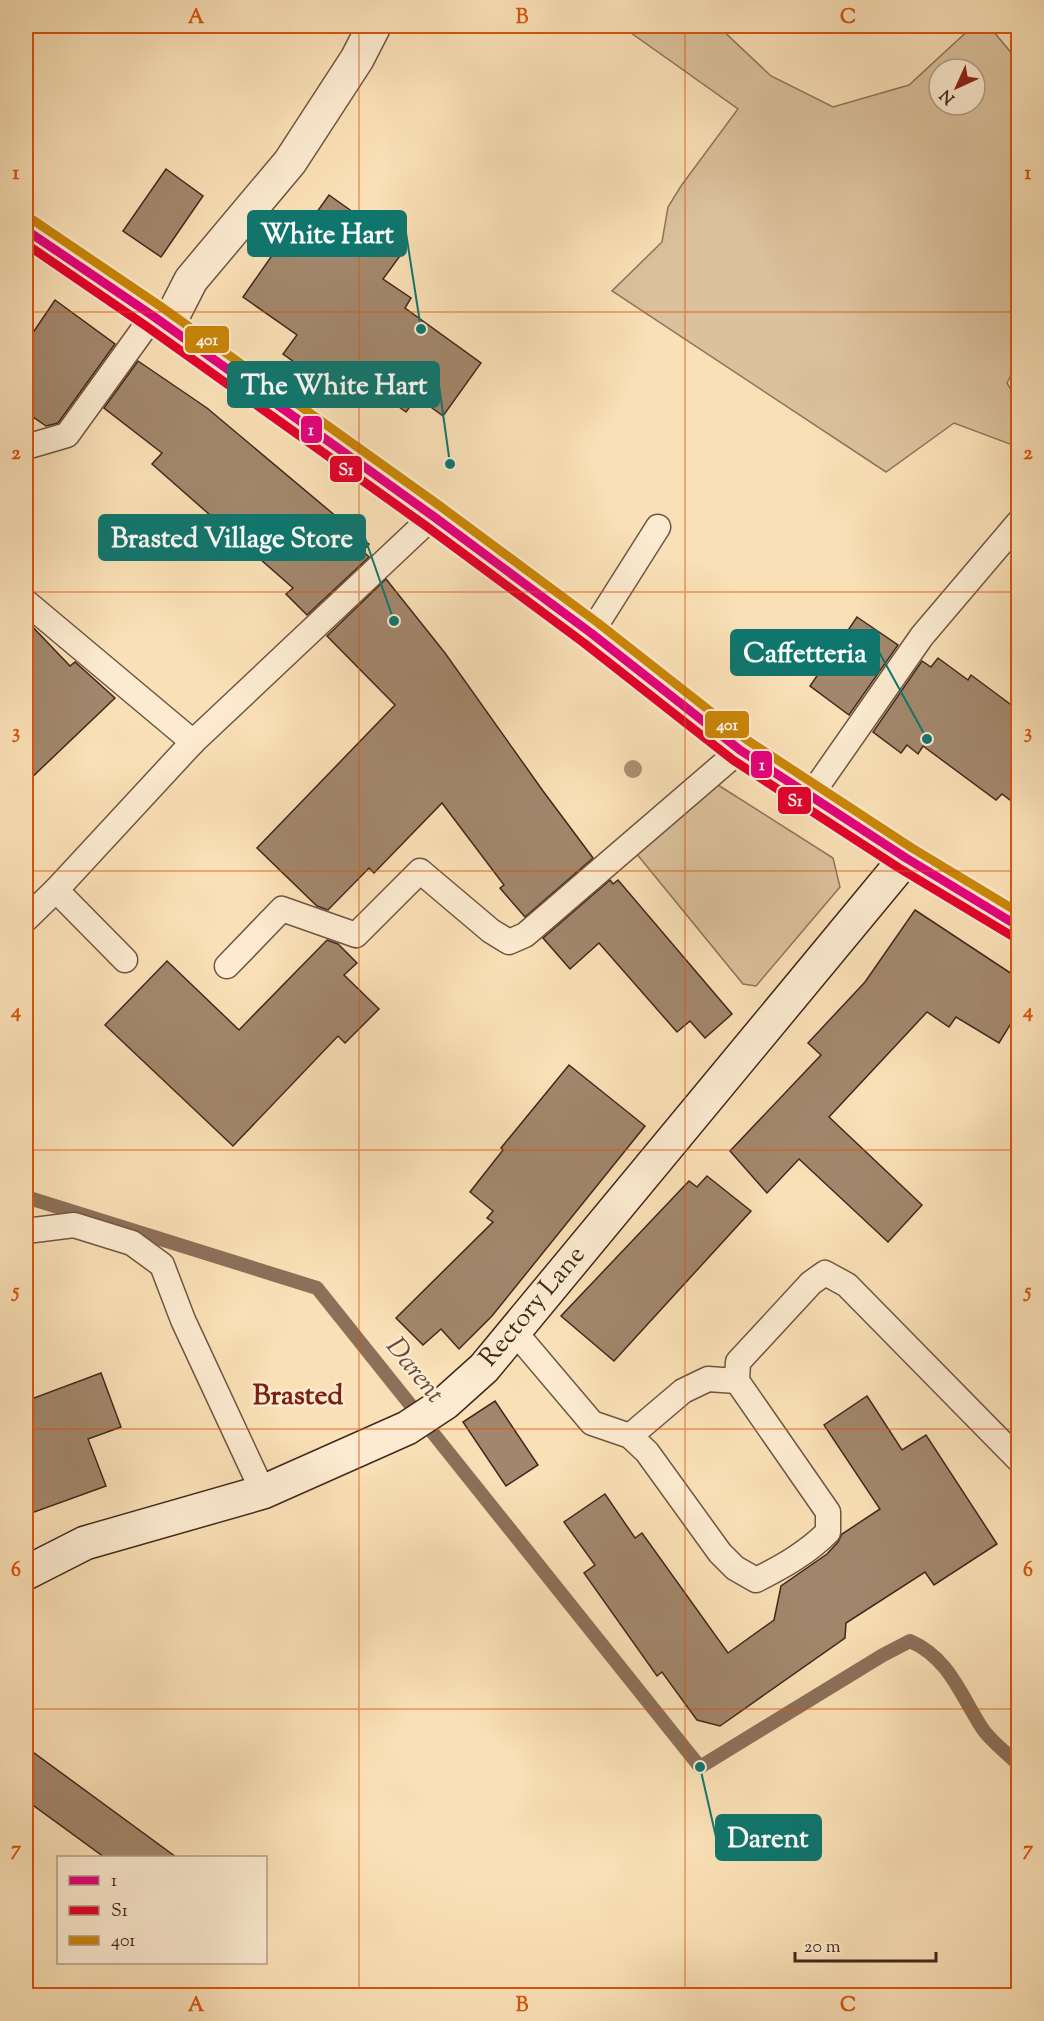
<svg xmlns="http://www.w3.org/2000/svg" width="1044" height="2021" viewBox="0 0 1044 2021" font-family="'Sorts Mill Goudy',serif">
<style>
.green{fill:#dbc19c;stroke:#8f745c;stroke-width:1.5;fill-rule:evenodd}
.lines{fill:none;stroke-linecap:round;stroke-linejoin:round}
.stream{stroke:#8c7059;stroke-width:14}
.building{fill:#a2876c;stroke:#43271c;stroke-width:1.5}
.lane-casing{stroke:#715542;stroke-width:27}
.street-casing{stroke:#715542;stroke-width:36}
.secondary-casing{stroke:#43271c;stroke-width:36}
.primary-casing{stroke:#43271c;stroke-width:36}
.lane{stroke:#fcebd0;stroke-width:24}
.street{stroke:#fcebd0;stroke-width:33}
.secondary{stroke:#fcebd0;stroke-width:33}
.primary{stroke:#fae0b6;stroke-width:33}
.bus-1-casing{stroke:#fcebd0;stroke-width:14}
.bus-2-casing{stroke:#fcebd0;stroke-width:14}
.bus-3-casing{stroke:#fcebd0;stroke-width:14}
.bus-1{stroke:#e5007d;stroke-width:9}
.bus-2{stroke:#e4002b;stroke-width:9}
.bus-3{stroke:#ca8607;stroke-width:9}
.tree{fill:#aa9073}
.grid{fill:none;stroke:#d8540e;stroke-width:1.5;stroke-opacity:0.55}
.labels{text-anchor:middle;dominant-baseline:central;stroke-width:5;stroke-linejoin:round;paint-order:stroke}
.street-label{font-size:26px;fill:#43271c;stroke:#fcebd0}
.water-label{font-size:27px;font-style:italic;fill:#674c3b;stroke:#fcebd0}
.quarter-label{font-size:28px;font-weight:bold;fill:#7a1f14;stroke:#fcebd0}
.leader{fill:none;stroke:#0f766e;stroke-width:2}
.callout-dot{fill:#0f766e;stroke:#fcebd0;stroke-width:2}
.callout{fill:#0f766e;stroke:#0f766e;stroke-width:2}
.callout-label{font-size:27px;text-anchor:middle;font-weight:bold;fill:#fff}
.line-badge{stroke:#fcebd0;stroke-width:2}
.badge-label{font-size:16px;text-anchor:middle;font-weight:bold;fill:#fff}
.neatline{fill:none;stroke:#d8540e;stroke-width:2}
.grid-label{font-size:20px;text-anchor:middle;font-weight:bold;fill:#d8540e}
</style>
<rect width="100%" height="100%" fill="#fae0b6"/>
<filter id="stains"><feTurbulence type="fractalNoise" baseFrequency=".00333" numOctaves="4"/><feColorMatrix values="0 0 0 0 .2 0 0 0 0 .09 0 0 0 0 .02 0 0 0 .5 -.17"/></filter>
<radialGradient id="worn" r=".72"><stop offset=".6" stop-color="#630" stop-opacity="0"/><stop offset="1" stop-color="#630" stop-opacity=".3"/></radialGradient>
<!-- green -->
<g class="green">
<path d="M592 26H718L771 76 833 107 909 85 973 26H989L1018 61V362L1007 383 1018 402V447L954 423 886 472 612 291 662 242 668 207 681 186 738 109 631 33ZM939 69H975V105H939Z"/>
<polygon points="718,785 833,858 840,887 756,986 743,984 636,853"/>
</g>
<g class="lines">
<!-- stream -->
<path class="stream" d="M26 1197 317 1288 700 1767 883 1655 910 1641C949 1658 960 1694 982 1728 990 1740 1004 1751 1015 1761H1018"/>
</g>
<!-- building -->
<g class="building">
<polygon points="166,169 203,196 161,257 123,231"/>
<polygon points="329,195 405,249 383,279 411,298 405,308 481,363 443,416 417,397 406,412 336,362 322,382 283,354 297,335 243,297 292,227 302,233"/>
<polygon points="55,300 115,344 58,423 46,426 26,412 26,343"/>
<polygon points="138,361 207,408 369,544 363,551 369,557 307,615 286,594 293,588 152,464 162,453 104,408"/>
<polygon points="386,579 445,653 543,791 593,858 525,917 500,888 504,885 442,803 374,873 369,868 328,910 317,906 257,848 395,705 327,636"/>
<polygon points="857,617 898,645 849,715 810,686"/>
<polygon points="26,620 70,666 75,662 115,698 26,783"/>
<polygon points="938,658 968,680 971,675 1018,710 1018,806 1002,794 996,800 923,746 918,754 907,745 901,753 873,732 922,661 931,667"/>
<polygon points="610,880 613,884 618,880 732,1014 705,1038 690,1021 677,1032 599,943 570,969 543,938"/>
<polygon points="915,910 1018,978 1018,1012 999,1043 956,1017 949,1027 927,1012 829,1117 922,1205 888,1242 799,1159 767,1193 730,1151 821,1055 808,1043 865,982"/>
<polygon points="327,940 338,944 357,963 344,975 379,1009 345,1043 338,1036 233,1146 105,1025 167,961 239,1030"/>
<polygon points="569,1065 645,1126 492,1316 459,1349 441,1329 423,1345 396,1318 493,1222 487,1218 493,1211 470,1192 503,1150 501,1148"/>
<polygon points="707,1176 751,1211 614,1361 561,1316 689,1181 697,1187"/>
<polygon points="101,1373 121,1427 88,1439 106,1486 26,1515 26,1401"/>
<polygon points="867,1396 902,1450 926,1435 997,1544 934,1585 925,1572 846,1623 845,1638 720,1726 697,1720 662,1672 657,1676 584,1573 595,1565 564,1522 605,1494 635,1538 642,1533 728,1653 774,1620 781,1586 827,1554 838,1542 842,1534 880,1509 824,1425"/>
<polygon points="495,1401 538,1465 506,1486 463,1422"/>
<polygon points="26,1747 176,1857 104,1857 26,1800"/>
</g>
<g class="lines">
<defs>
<g id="lane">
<polyline points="26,447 67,435 153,316"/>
<polyline points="26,602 193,742"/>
<polyline points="591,633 658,527"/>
<polyline points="811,795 922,636 1018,523"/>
<polyline points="56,890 125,960"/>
<polyline points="26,919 56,890 193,742 433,516"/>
<polyline points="227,966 282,909 356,935 420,871 491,931 509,942 525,935 740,750"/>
<polyline points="26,1231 74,1225 132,1243 162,1265 183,1320 263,1492"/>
<path d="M514 1331 592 1423 630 1436 647 1452 720 1553 735 1568 756 1580C782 1567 807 1553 828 1532V1512L737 1381 738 1362 811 1283 825 1273 847 1285 1018 1459"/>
<polyline points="630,1436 683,1391 708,1379 737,1381"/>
</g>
<polyline id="street" points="167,327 191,280 290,162 357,59 374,26"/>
<polyline id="secondary" points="26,1573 85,1543 263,1492 407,1428 445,1403 484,1368 906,858"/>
<polyline id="primary" points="26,230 153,316 433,516 591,633 740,750 906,858 1018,926"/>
</defs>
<!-- lane casing -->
<use href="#lane" class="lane-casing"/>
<!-- street casing -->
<use href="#street" class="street-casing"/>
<!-- secondary casing -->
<use href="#secondary" class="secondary-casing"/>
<!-- primary casing -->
<use href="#primary" class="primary-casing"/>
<!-- lane -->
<use href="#lane" class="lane"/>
<!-- street -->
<use href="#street" class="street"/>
<!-- secondary -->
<use href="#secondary" class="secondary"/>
<!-- primary -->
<use href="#primary" class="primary"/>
<defs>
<polyline id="bus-1" points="26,230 153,316 433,516 591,633 740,750 906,858 1018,926"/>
<polyline id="bus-2" points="26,244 146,326 426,526 584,643 733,760 899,868 1012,936"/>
<polyline id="bus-3" points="33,220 160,306 440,506 598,623 747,740 912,848 1018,912"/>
</defs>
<!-- bus-1 casing -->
<use href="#bus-1" class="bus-1-casing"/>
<!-- bus-2 casing -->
<use href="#bus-2" class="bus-2-casing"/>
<!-- bus-3 casing -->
<use href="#bus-3" class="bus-3-casing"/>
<!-- bus-1 -->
<use href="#bus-1" class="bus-1"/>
<!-- bus-2 -->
<use href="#bus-2" class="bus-2"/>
<!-- bus-3 -->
<use href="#bus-3" class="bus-3"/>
</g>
<!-- trees -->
<circle class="tree" cx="633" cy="769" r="9"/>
<!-- grid -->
<path class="grid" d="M359 26V1996M685 26V1996M26 312H1018M26 592H1018M26 871H1018M26 1150H1018M26 1429H1018M26 1709H1018"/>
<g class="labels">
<!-- street labels -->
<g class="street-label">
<text transform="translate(533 1307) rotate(-50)">Rectory Lane</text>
</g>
<!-- water labels -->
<g class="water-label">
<text transform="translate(414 1371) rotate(51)">Darent</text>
</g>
<!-- quarter labels -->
<g class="quarter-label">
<text x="298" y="1397">Brasted</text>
</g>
</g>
<!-- callouts -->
<path class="leader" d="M421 329L406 233M450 464L439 385M394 621L365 538M927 739L879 652M700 1767L716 1837"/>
<g class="callout-dot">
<circle cx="421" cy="329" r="6"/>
<circle cx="450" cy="464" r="6"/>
<circle cx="394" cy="621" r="6"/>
<circle cx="927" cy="739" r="6"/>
<circle cx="700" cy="1767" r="6"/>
</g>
<g class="callout">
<rect x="248" y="211" width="158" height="45" rx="6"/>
<rect x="228" y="362" width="211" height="45" rx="6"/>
<rect x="99" y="515" width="266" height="45" rx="6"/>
<rect x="731" y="630" width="148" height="45" rx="6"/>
<rect x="716" y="1815" width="105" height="45" rx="6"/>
</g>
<g class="callout-label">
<text x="327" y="243">White Hart</text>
<text x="334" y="394">The White Hart</text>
<text x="232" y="547">Brasted Village Store</text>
<text x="805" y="662">Caffetteria</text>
<text x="768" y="1847">Darent</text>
</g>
<g class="line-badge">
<rect x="184" y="325" width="46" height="29" rx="6" fill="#ca8607"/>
<rect x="300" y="415" width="23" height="29" rx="6" fill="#e5007d"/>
<rect x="329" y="455" width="34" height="28" rx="6" fill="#e4002b"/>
<rect x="704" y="710" width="46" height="29" rx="6" fill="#ca8607"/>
<rect x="750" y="750" width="23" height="29" rx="6" fill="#e5007d"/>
<rect x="777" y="786" width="35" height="29" rx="6" fill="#e4002b"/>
</g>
<g class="badge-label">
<text x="207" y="345">401</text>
<text x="311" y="435">1</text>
<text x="346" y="475">S1</text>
<text x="727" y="730">401</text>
<text x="762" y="770">1</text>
<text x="795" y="806">S1</text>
</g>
<!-- margin -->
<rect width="1044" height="2021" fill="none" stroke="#fae0b6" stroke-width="66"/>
<!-- legend -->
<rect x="57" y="1856" width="210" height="108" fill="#fcebd0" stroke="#b29d88" stroke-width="1.5"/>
<rect x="69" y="1876" width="30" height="9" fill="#e5007d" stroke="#b29d88" stroke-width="1.5"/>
<text x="111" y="1886" font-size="18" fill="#43271c">1</text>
<rect x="69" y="1906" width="30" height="9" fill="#e4002b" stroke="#b29d88" stroke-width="1.5"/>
<text x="111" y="1916" font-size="18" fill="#43271c">S1</text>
<rect x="69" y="1936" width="30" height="9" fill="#ca8607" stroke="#b29d88" stroke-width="1.5"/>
<text x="111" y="1946" font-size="18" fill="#43271c">401</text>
<!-- north arrow -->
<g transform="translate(957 87) rotate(225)"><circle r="28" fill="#fcebd0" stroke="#b29d88" stroke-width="1.5"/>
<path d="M0-4.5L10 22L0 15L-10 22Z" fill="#8f2418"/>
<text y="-9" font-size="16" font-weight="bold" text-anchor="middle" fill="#43271c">N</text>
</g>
<!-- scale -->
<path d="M795 1952v9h141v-9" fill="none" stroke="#43271c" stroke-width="3"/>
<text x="804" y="1952" font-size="18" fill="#43271c" stroke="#fcebd0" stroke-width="4.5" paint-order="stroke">20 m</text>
<rect x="33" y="33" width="978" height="1955" class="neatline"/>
<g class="grid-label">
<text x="196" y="23">A</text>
<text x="522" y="23">B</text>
<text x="848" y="23">C</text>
<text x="16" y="179">1</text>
<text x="1028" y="179">1</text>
<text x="16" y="459">2</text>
<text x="1028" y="459">2</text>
<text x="16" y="738">3</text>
<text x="1028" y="738">3</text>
<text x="16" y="1017">4</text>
<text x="1028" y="1017">4</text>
<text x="16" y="1297">5</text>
<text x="1028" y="1297">5</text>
<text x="16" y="1576">6</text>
<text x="1028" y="1576">6</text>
<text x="16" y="1855">7</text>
<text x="1028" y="1855">7</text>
<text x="196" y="2011">A</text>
<text x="522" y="2011">B</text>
<text x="848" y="2011">C</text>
</g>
<rect width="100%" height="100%" filter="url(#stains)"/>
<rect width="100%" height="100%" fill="url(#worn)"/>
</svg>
